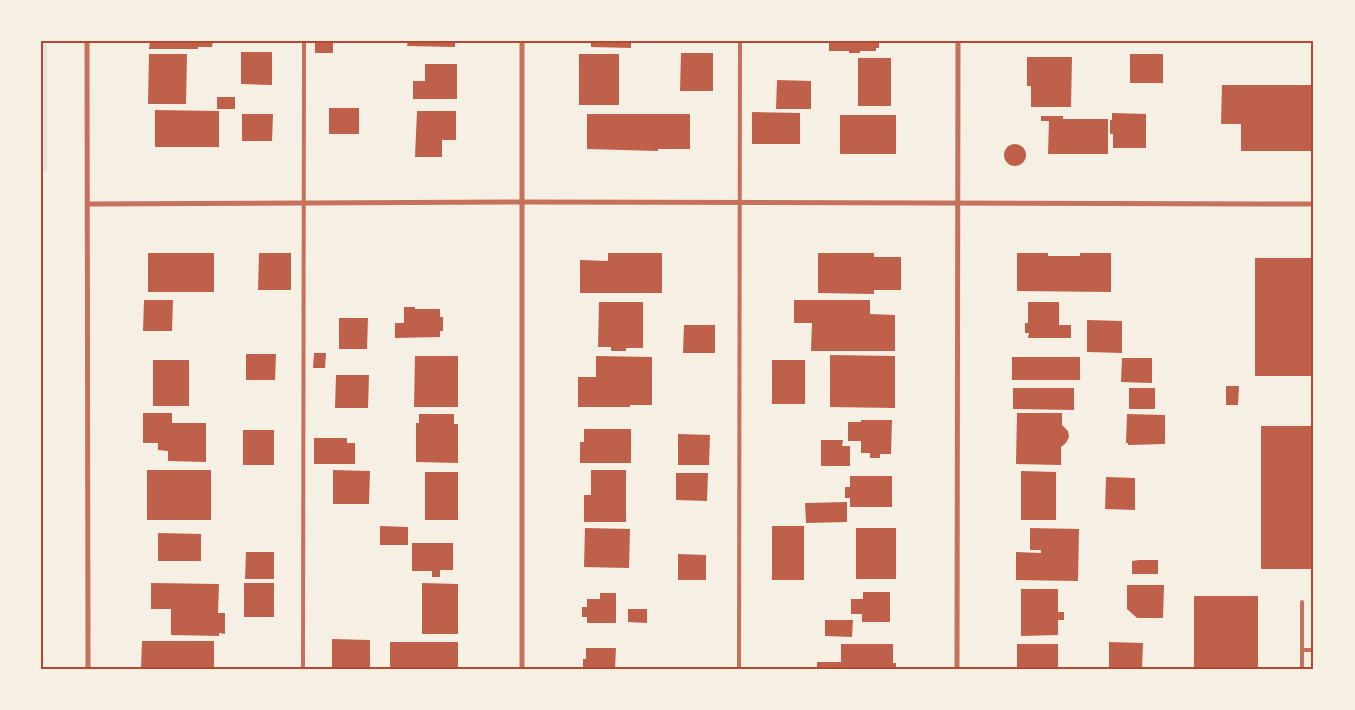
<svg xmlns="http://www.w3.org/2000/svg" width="1355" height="710" viewBox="0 0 1355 710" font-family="'Space Grotesk',sans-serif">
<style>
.green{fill:#e2e4dc}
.building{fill:#bf614a}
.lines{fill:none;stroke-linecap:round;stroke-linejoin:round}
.service{stroke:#c5725c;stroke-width:4}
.minor{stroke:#c5725c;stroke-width:5}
.neatline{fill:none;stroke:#b5482f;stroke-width:2}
</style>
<rect width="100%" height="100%" fill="#f6efe4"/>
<!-- green -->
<rect class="green" x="41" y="41" width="6" height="130"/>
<!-- building -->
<g class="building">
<polygon points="150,41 213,41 212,47 198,47 198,49 149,49"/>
<rect x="315" y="41" width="18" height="12"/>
<polygon points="408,41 455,41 455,47 407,46"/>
<polygon points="591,41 631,41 631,48 591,47"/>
<polygon points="829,41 879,41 879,48 876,48 876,51 860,51 860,53 849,53 849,51 829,51"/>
<rect x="1054" y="41" width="27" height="2"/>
<polygon points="241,52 272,52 272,85 241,84"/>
<polygon points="681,53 713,53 713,91 680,91"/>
<polygon points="149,54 187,54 186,104 148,104"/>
<rect x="579" y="54" width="40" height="51"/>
<rect x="1130" y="54" width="33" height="29"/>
<polygon points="1027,57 1072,57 1071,107 1031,107 1031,86 1027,86"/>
<rect x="858" y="58" width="33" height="48"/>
<polygon points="425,64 457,64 457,99 413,99 413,81 425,81"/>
<polygon points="777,80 811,81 811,109 776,109"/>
<polygon points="1222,85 1314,85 1314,151 1241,151 1241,124 1221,124"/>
<rect x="217" y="97" width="18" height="12"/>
<rect x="329" y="108" width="30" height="26"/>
<polygon points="155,110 219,111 219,147 155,147"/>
<polygon points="417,111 456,111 456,140 442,140 442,157 415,157"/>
<polygon points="752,112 800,113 800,144 752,144"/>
<polygon points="1112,113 1146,114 1146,148 1113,148 1113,134 1110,134 1110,120 1112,120"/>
<polygon points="242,114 273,114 272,141 242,141"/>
<polygon points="587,114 690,114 690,149 658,149 658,151 587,149"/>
<rect x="840" y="115" width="56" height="39"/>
<polygon points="1041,116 1063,116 1063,119 1108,119 1108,154 1048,154 1049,121 1041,121"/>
<circle cx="1015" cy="155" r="11"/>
<rect x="148" y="253" width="66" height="39"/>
<polygon points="259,253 291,253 291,290 258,290"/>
<polygon points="608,253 662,253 662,293 580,293 580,260 608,261"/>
<polygon points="818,253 874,253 874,257 901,257 901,290 874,290 874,294 818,293"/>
<polygon points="1017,253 1048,253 1048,256 1080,256 1080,253 1111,253 1111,292 1017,291"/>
<rect x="1255" y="258" width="59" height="118"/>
<polygon points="144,300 173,300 172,331 143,331"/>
<polygon points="794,300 870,300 870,314 895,315 895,351 811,351 812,323 794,323"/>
<polygon points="599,302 643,302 643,348 626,348 626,351 611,351 611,347 598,347"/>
<polygon points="1028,302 1059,302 1059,325 1071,325 1071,338 1028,338 1029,333 1025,333 1025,323 1028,323"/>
<polygon points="404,307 415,307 415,309 440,309 440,317 443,317 443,331 440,331 440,337 395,338 395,323 404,323"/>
<polygon points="339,318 368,318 367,349 339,349"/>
<polygon points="1087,320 1122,321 1122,353 1087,352"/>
<polygon points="684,325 715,325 715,353 683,353"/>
<polygon points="314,353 326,353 325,368 313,368"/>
<polygon points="246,354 276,354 275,380 246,380"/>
<polygon points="830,355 895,356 895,408 830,407"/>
<polygon points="415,356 458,356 458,407 414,407"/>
<polygon points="596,356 652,357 652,405 630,405 630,407 578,407 578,377 596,377"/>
<rect x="1012" y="357" width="68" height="23"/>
<polygon points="1122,358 1152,358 1152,383 1121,382"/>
<rect x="153" y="360" width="36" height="46"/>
<rect x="772" y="360" width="33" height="44"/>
<polygon points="336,375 369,375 368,408 335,408"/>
<polygon points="1226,386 1239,386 1238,405 1226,405"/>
<polygon points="1013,388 1074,388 1074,410 1013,409"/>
<rect x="1129" y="388" width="26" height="21"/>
<polygon points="143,413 172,413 172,423 206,423 206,462 168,461 168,451 158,450 158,443 143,443"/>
<polygon points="1017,413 1062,413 1062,425 1068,431 1069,437 1066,443 1061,447 1061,465 1016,464"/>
<polygon points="419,414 454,414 454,424 458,424 458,463 416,462 416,423 419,423"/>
<polygon points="1127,414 1165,415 1165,444 1128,445 1128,443 1126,443"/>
<polygon points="861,420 892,420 891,454 880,454 880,458 870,458 870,453 861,453 861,441 848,441 848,422 861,422"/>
<rect x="1261" y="426" width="53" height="143"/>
<polygon points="584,429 631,429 631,463 580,463 580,442 584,442"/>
<rect x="243" y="430" width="31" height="35"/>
<polygon points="678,434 710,435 709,465 678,465"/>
<polygon points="314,438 347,438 347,443 355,443 355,464 314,464"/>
<polygon points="821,440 843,440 842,446 850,446 850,466 821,466"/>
<rect x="147" y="470" width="64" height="50"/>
<polygon points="333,470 370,471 369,504 333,504"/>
<polygon points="591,470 626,470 626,522 584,522 584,495 591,495"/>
<polygon points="1021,471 1056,472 1056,520 1021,520"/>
<rect x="425" y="472" width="33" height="48"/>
<polygon points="676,473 708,473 707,501 676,500"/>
<polygon points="850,476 892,476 892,507 850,507 850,498 845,498 845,487 850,487"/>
<polygon points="1106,477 1135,478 1135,510 1105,509"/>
<polygon points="847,502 847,522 806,523 805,503"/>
<polygon points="380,526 408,527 408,545 380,545"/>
<rect x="772" y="526" width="32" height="54"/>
<polygon points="585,528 630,529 629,568 584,567"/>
<rect x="856" y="528" width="40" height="51"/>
<polygon points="1030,528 1079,529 1078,581 1016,580 1016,552 1041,553 1041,550 1030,550"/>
<polygon points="158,533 201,534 201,561 158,561"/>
<polygon points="412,543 453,543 453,570 440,570 440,577 432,577 432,571 412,571"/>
<polygon points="246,552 274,552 274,579 245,579"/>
<polygon points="678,554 706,555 706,580 678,580"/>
<polygon points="1139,560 1158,560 1158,574 1132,574 1132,561"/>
<polygon points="151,583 219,584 218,613 225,613 225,634 219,633 219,636 171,635 171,609 151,609"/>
<rect x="244" y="583" width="30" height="34"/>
<polygon points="422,583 458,584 458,634 422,634"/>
<polygon points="1127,585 1164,585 1163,618 1137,618 1127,609"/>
<polygon points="1021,589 1058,589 1058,612 1064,612 1064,620 1058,620 1058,635 1021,636"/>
<polygon points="863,592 890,592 890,622 862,622 862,614 851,614 851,599 863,599"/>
<polygon points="600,593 616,593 616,623 587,623 587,617 582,617 582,607 587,607 587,599 600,599"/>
<rect x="1194" y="596" width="64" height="73"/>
<polygon points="628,609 647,609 647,623 628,622"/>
<polygon points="825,620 853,620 852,637 825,636"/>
<polygon points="332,639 370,640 370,669 332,669"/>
<polygon points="142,641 214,641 214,669 141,669"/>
<rect x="390" y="642" width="68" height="27"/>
<polygon points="1109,642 1143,643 1142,669 1109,669"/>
<polygon points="841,644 893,644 893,663 896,663 896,669 817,669 817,662 841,662"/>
<rect x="1017" y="644" width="41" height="25"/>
<polygon points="586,648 616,648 615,669 583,668 583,659 586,659"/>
</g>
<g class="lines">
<!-- service -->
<g class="service">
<polyline points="1302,602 1302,650"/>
<polyline points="303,669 304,41"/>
<polyline points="739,669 740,41"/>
<polyline points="1302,669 1302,650 1314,650"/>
</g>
<!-- minor -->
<g class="minor">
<polyline points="87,41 88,669"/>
<polyline points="522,41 522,669"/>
<polyline points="88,204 522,202 1314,204"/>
<polyline points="957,669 958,41"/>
</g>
</g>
<!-- border -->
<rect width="1355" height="710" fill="none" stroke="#f6efe4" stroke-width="85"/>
<rect x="42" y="42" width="1270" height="626" class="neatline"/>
</svg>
